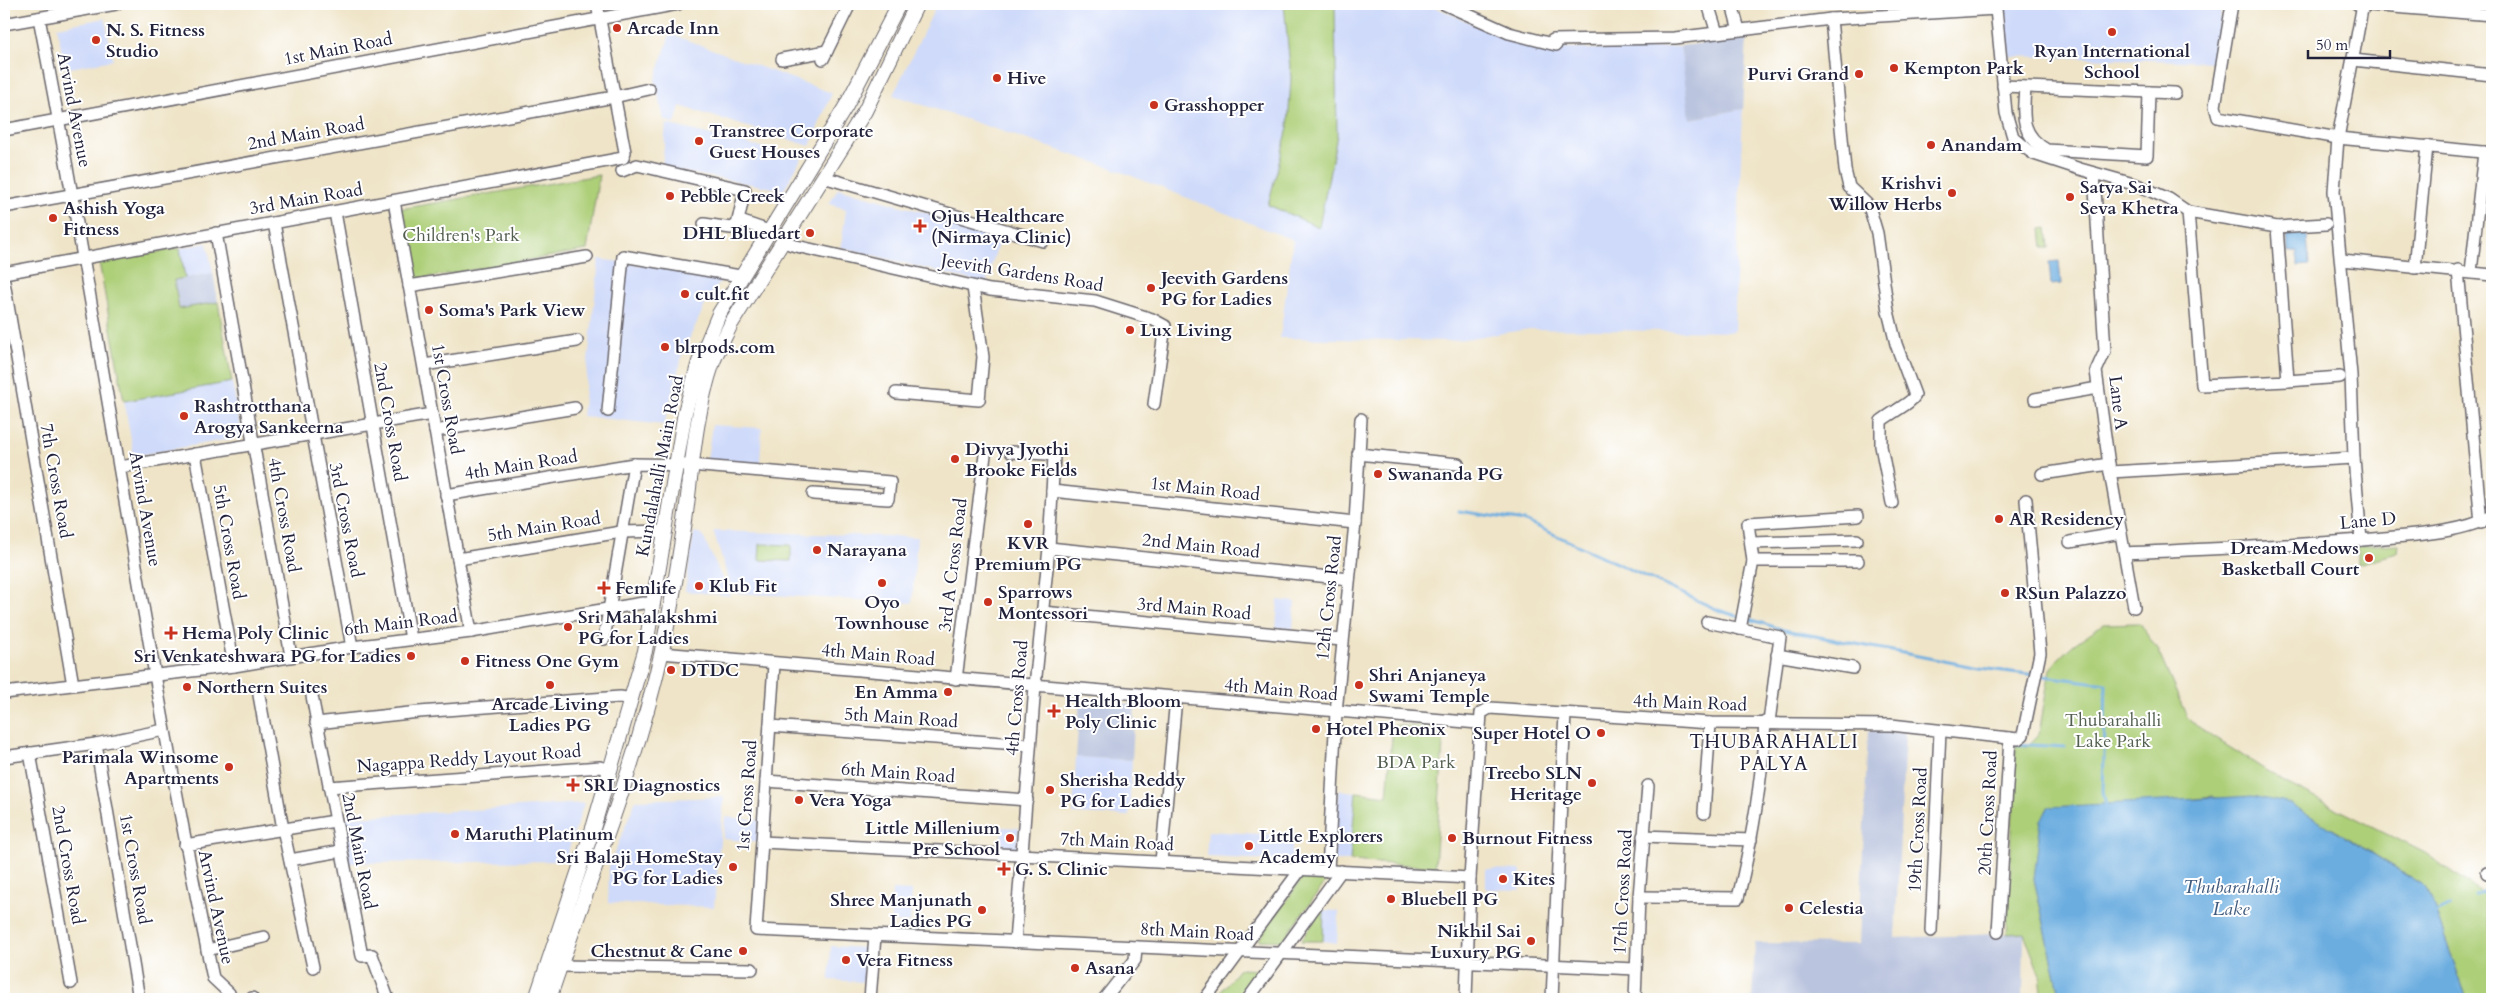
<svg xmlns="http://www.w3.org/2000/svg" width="2496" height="1003" viewBox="0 0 2496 1003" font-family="Cardo,serif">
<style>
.built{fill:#cfdafa}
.industrial{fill:#bac4de}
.green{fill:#adcf78;stroke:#68785a}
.water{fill:#6cade0;stroke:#47688e}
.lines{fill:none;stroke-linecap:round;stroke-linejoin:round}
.stream{stroke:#6cade0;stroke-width:3}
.minor-casing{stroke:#6a666c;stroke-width:14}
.major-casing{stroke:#6a666c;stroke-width:16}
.minor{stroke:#fff;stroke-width:11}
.major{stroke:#fff;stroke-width:14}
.poi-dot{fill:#c8321e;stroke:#fff;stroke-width:2}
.labels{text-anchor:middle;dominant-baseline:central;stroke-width:4;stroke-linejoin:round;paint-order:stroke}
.poi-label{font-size:18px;font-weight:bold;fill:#22223b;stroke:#fff;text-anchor:start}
.street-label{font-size:18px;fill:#22223b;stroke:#fff}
.park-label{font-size:18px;fill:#535f50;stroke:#fff}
.neighbourhood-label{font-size:19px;letter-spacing:1px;fill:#22223b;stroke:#fff}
.water-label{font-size:19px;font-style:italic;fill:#405a7d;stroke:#fff}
</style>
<rect width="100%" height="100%" fill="#fff"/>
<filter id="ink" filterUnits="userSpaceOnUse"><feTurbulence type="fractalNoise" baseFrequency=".02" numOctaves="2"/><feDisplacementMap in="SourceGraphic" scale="10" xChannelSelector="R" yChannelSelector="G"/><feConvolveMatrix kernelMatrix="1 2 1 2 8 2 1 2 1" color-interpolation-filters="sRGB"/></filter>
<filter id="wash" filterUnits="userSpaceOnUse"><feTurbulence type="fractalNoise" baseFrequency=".0096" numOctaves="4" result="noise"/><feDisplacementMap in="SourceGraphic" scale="20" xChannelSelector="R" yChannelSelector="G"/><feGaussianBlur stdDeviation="1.12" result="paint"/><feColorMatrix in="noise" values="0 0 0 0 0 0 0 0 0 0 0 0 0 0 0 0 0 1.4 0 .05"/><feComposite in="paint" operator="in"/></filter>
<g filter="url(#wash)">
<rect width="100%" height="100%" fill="#efe4c7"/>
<!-- built -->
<g class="built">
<polygon points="937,4 1428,4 1510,40 1545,49 1646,49 1680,46 1691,119 1743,109 1734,332 1530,329 1451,341 1280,338 1293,240 1112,168 893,95"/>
<polygon points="2003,4 2222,4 2215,62 2009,56"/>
<polygon points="105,18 113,60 65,69 57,27"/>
<polygon points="670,34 832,93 810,146 680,106 675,124 664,120 655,81"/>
<polygon points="666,124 802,157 784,190 662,168"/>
<polygon points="838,188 1001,234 986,284 841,247 846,209 829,204"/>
<polygon points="207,243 213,273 185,278 180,248"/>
<polygon points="599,259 724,276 707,301 683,352 664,425 582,416"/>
<polygon points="232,382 242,437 134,456 124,401"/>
<polygon points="712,425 762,428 760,463 707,460"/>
<polygon points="713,531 917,537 912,603 733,593"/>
<polygon points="694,532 702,534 730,596 685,591"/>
<polygon points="1278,600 1295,602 1293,629 1276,628"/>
<polygon points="1076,757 1132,760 1129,816 1073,814"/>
<polygon points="1339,790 1356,792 1350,861 1333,861"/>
<polygon points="724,797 714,907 608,903 609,866 636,800"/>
<polygon points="584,803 565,861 347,863 337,818"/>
<polygon points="725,817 759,820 757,842 723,839"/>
<polygon points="1002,827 1019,828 1017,849 1001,848"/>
<polygon points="1208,831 1293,836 1291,861 1206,857"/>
<polygon points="1486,869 1521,870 1520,890 1486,889"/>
<polygon points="892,890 912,891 910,923 891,922"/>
<polygon points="1324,910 1339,911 1337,943 1323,941"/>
<polygon points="831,946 865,948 863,982 829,980"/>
</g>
<!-- industrial -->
<g class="industrial">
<polygon points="1747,38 1743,109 1690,119 1680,46"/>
<polygon points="213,273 218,302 180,309 174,280"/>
<polygon points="1080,700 1135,705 1132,760 1076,757"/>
<polygon points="1868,730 1905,733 1895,938 2024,933 2023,999 1752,999 1755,943 1859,944"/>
</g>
<!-- green -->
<g class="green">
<polygon points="1284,4 1335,4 1337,135 1319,227 1268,205 1288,128 1291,78"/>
<polygon points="599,175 587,250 413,280 400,209"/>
<polygon points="2047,228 2049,248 2043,248 2041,229"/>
<polygon points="180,248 185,278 174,280 179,309 218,302 232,382 124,401 99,262"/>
<polygon points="760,544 791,545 791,561 759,560"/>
<polygon points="2398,544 2397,553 2358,564 2358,546"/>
<polygon points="2139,623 2157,649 2187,717 2199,728 2286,783 2425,853 2483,894 2492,936 2492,999 2467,999 2431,899 2422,884 2333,829 2213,797 2169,802 2038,853 2034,879 2061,999 2043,999 2040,975 2024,933 2007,934 2016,745 2028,746 2039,734 2050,669 2060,657 2073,645 2103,624"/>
<polygon points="1393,725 1444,728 1435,867 1350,861 1356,792 1387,796"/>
<polygon points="1303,877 1328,879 1282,941 1258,940"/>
<polygon points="1321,910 1324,910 1323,941 1301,941"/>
<polygon points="1239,969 1263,970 1242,999 1215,999"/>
</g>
<!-- water -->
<g class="water">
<polygon points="2307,234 2309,265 2298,266 2298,251 2288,252 2287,235"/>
<polygon points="2059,261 2061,284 2051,285 2049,262"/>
<polygon points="2253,796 2291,804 2422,884 2431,899 2467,999 2384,999 2383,996 2368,996 2367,999 2061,999 2034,879 2041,820 2049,807"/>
</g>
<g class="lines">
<!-- stream -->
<g class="stream">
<polyline points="1459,511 1525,521 1718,610 1740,617"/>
<polyline points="1746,618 1784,630 1980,668 2106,684 2103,792 2106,806"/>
<polyline points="2015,744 2065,747"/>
<polyline points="2474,896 2485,890 2492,890"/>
<polyline points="2436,913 2450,906"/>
</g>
</g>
</g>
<g filter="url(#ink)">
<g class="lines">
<defs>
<g id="minor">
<polyline points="1444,4 1509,33 1556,45"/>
<polyline points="1708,4 1717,33"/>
<polyline points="1732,4 1739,30"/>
<polyline points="2232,4 2215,106 2218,117 2338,138 2492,153"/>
<polyline points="2357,4 2492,15"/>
<path d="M39 18C102 337 146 660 213 978L229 993 231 999"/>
<path d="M1831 19 1845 170 1849 187 1869 206 1877 233 1888 311 1896 344 1915 395C1913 402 1889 414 1881 421V446L1892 503"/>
<polyline points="4,24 116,4"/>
<polyline points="1550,43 1553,40 1675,38 1831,19 1996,9 2006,113 2013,137 2027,149 2034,154 2080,169 2137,185 2169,199 2188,212 2277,227 2288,381 2202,385 2188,212"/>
<polyline points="782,59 827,51"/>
<polyline points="823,59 850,4"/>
<polyline points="2353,60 2492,75"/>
<polyline points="2003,86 2175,93"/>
<path d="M2025 88C2023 115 2020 135 2047 150L2147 156 2149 92"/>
<polyline points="4,130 678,4"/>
<polyline points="622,171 637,165 745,190 737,225 731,228 704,224"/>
<polyline points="2094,173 2105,351 2096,371 2110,472 2134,607"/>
<polyline points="823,177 1043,241"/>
<polyline points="394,201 471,632"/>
<polyline points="4,207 614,97 649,89"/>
<polyline points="335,212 411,639"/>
<polyline points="740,221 769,231"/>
<polyline points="274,223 352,647"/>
<polyline points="2277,227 2326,224"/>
<polyline points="216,233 291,656"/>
<polyline points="784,241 792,245 990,290 1095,301 1152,319 1165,326 1154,404"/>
<polyline points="2342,260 2492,275"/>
<polyline points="2415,268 2427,146"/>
<polyline points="2458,270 2481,523"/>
<polyline points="2471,272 2484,152"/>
<polyline points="4,273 623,158 625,152 597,4"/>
<polyline points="4,282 73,685"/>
<polyline points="409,286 587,257"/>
<polyline points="424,365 577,341"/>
<polyline points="2288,381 2340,377"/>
<polyline points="896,393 979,400 983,357 973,287"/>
<polyline points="2035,399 2098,388"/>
<polyline points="608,411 623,256 740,276"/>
<polyline points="435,431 575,408"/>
<polyline points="1011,452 1047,454 1054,456 1049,548 1035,686 1015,942"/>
<polyline points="195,454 234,666"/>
<polyline points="1358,454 1458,464"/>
<polyline points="120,467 432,414"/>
<polyline points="2110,472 2354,458"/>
<polyline points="2042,474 2109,464"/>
<polyline points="1052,491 1355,523"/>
<polyline points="446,495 634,464 690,465 890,482 888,499 813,494"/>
<polyline points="2361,540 2354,458 2351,375 2334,191 2338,138 2363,4"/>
<polyline points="2070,542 2121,533"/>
<polyline points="1751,543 1857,540"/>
<polyline points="1049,548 1349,579"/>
<path d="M2125 553C2211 549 2298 546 2384 538 2417 535 2464 532 2492 516"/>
<polyline points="458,559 621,532 666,531"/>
<polyline points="1753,561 1858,561"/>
<polyline points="1042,612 1342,640"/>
<polyline points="1707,622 1780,637 1769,722"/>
<polyline points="1740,629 1753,561 1748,523 1858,516"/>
<polyline points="604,639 634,464"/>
<polyline points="661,653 1478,723"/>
<polyline points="1777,655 1853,668"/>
<polyline points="774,664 756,930 1636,969"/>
<polyline points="956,679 985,455"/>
<polyline points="4,693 234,666 352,647 471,632 643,603 654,604"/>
<polyline points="259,695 283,829 313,967"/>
<polyline points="312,696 362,956 372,955 388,999"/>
<polyline points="316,723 419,712 620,697 632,699"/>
<polyline points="770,726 1030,745"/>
<polyline points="96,744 139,999"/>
<polyline points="30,753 71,983"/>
<polyline points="4,757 96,744 164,730"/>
<polyline points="766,781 1027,800"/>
<polyline points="329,787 600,767 611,770"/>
<polyline points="1704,813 1710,723"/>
<polyline points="1643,836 1751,840"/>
<polyline points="762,842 1470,878"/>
<polyline points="185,845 335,821"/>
<polyline points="290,860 341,851"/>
<polyline points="1161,862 1176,698"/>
<polyline points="1328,871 1336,712 1355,523 1361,419"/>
<polyline points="2487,873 2492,875"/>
<path d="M1639 897 1738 898C1752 840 1762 782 1765 722"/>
<polyline points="1931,931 1940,731"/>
<polyline points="1998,932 2010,738"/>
<polyline points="207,950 264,937"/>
<polyline points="560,966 752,969"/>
<polyline points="252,999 252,998"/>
<polyline points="870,999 875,936"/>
<polyline points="1104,999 1135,960 1136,947"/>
<polyline points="1205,999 1301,869"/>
<polyline points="1248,999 1341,871"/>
<polyline points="1466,999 1470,878 1481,713 1490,708 1710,723 1891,725 2018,739 2023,735 2040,653 2026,500"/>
<polyline points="1552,999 1565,713"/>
<polyline points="1635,999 1639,897 1648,786"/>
</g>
<g id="major">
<polyline points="536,999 594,825 645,651 685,412 699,362 719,314 846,106 899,4"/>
<path d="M549 999C587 884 634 774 661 655 671 611 678 566 685 521 692 468 695 414 713 362 718 349 725 337 731 324L865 111 917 4"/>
</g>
</defs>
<!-- minor casing -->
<use href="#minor" class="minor-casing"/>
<!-- major casing -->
<use href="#major" class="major-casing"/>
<!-- minor -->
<use href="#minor" class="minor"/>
<!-- major -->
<use href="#major" class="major"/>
</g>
</g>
<!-- markers -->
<g class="poi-dot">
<circle cx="617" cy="28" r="5"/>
<circle cx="2112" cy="32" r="5"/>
<circle cx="96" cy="40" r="5"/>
<circle cx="1894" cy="68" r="5"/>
<circle cx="1859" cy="74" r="5"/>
<circle cx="997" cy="78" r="5"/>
<circle cx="1154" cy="105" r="5"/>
<circle cx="699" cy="141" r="5"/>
<circle cx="1931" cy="145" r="5"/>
<circle cx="1952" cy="193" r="5"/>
<circle cx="670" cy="196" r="5"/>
<circle cx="2070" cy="197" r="5"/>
<circle cx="53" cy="218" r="5"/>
<path d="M917.5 218.5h5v5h5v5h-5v5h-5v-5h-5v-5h5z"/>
<circle cx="810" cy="233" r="5"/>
<circle cx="1151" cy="288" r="5"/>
<circle cx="685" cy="294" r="5"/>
<circle cx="429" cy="310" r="5"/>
<circle cx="1130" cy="330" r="5"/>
<circle cx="665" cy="347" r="5"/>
<circle cx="184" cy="416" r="5"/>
<circle cx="955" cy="459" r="5"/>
<circle cx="1378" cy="474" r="5"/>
<circle cx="1999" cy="519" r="5"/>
<circle cx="1028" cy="524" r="5"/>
<circle cx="817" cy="550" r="5"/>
<circle cx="2369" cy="558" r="5"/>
<circle cx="882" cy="583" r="5"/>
<circle cx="699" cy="586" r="5"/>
<path d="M601.5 580.5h5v5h5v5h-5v5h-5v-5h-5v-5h5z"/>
<circle cx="2005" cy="593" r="5"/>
<circle cx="988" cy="602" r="5"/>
<circle cx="568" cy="627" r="5"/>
<path d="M168.5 625.5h5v5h5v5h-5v5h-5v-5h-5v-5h5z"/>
<circle cx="411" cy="656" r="5"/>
<circle cx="465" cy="661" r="5"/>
<circle cx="671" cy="670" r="5"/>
<circle cx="550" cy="685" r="5"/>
<circle cx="1359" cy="685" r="5"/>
<circle cx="187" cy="687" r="5"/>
<circle cx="948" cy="692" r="5"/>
<path d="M1051.5 703.5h5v5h5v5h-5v5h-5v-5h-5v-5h5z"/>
<circle cx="1316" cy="729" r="5"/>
<circle cx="1601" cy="733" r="5"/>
<circle cx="229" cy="767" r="5"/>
<circle cx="1592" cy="783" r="5"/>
<path d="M570.5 777.5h5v5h5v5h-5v5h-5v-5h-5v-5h5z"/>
<circle cx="1050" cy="790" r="5"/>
<circle cx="799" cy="800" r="5"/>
<circle cx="455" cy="834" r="5"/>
<circle cx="1010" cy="838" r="5"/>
<circle cx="1452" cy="838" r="5"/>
<circle cx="1249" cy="846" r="5"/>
<circle cx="733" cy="867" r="5"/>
<path d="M1001.5 861.5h5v5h5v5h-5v5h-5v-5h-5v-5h5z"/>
<circle cx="1503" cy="879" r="5"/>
<circle cx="1391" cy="899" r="5"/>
<circle cx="1789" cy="908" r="5"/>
<circle cx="982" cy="910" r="5"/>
<circle cx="1531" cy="941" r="5"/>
<circle cx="743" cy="951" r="5"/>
<circle cx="846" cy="960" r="5"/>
<circle cx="1075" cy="968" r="5"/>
</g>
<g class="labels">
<!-- poi labels -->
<g class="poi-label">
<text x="627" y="28">Arcade Inn</text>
<text x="106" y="30">N. S. Fitness<tspan x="106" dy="21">Studio</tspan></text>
<text x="2112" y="51" text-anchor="middle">Ryan International<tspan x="2112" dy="21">School</tspan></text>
<text x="1904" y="68">Kempton Park</text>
<text x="1849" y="74" text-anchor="end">Purvi Grand</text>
<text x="1007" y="78">Hive</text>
<text x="1164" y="105">Grasshopper</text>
<text x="709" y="131">Transtree Corporate<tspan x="709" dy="21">Guest Houses</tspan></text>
<text x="1941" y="145">Anandam</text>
<text x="1942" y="183" text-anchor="end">Krishvi<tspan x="1942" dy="21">Willow Herbs</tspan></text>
<text x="2080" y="187">Satya Sai<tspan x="2080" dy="21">Seva Khetra</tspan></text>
<text x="680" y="196">Pebble Creek</text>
<text x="63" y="208">Ashish Yoga<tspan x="63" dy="21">Fitness</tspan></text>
<text x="931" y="216">Ojus Healthcare<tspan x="931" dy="21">(Nirmaya Clinic)</tspan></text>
<text x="800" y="233" text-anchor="end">DHL Bluedart</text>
<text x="1161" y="278">Jeevith Gardens<tspan x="1161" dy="21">PG for Ladies</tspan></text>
<text x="695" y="294">cult.fit</text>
<text x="439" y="310">Soma's Park View</text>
<text x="1140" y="330">Lux Living</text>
<text x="675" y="347">blrpods.com</text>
<text x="194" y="406">Rashtrotthana<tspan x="194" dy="21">Arogya Sankeerna</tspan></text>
<text x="965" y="449">Divya Jyothi<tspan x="965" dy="21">Brooke Fields</tspan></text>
<text x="1388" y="474">Swananda PG</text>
<text x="2009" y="519">AR Residency</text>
<text x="1028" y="543" text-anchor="middle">KVR<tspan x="1028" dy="21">Premium PG</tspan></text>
<text x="2359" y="548" text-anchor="end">Dream Medows<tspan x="2359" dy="21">Basketball Court</tspan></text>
<text x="827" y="550">Narayana</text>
<text x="709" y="586">Klub Fit</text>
<text x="615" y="588">Femlife</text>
<text x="998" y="592">Sparrows<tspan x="998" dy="21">Montessori</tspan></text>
<text x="2015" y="593">RSun Palazzo</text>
<text x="882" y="602" text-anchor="middle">Oyo<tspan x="882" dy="21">Townhouse</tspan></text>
<text x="578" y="617">Sri Mahalakshmi<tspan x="578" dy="21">PG for Ladies</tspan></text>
<text x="182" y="633">Hema Poly Clinic</text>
<text x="401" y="656" text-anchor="end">Sri Venkateshwara PG for Ladies</text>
<text x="475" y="661">Fitness One Gym</text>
<text x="681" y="670">DTDC</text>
<text x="1369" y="675">Shri Anjaneya<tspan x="1369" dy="21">Swami Temple</tspan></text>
<text x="197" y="687">Northern Suites</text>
<text x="938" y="692" text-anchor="end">En Amma</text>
<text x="1065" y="701">Health Bloom<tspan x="1065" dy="21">Poly Clinic</tspan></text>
<text x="550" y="704" text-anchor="middle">Arcade Living<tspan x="550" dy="21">Ladies PG</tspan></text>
<text x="1326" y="729">Hotel Pheonix</text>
<text x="1591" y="733" text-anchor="end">Super Hotel O</text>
<text x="219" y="757" text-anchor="end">Parimala Winsome<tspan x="219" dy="21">Apartments</tspan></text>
<text x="1582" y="773" text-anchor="end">Treebo SLN<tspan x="1582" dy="21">Heritage</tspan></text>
<text x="1060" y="780">Sherisha Reddy<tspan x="1060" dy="21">PG for Ladies</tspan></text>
<text x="584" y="785">SRL Diagnostics</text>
<text x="809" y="800">Vera Yoga</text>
<text x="1000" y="828" text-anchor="end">Little Millenium<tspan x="1000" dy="21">Pre School</tspan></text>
<text x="465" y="834">Maruthi Platinum</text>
<text x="1259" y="836">Little Explorers<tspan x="1259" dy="21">Academy</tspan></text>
<text x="1462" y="838">Burnout Fitness</text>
<text x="723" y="857" text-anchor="end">Sri Balaji HomeStay<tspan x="723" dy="21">PG for Ladies</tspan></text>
<text x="1015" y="869">G. S. Clinic</text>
<text x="1513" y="879">Kites</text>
<text x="1401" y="899">Bluebell PG</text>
<text x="972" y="900" text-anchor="end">Shree Manjunath<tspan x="972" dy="21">Ladies PG</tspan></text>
<text x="1799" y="908">Celestia</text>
<text x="1521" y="931" text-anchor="end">Nikhil Sai<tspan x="1521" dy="21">Luxury PG</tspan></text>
<text x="733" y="951" text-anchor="end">Chestnut &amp; Cane</text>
<text x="856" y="960">Vera Fitness</text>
<text x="1085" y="968">Asana</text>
</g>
<!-- street labels -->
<g class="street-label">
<text transform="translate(338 49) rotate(-11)">1st Main Road</text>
<text transform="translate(74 110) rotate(79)">Arvind Avenue</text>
<text transform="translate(306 134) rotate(-10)">2nd Main Road</text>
<text transform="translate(306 199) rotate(-10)">3rd Main Road</text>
<text transform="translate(1022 273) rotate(9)">Jeevith Gardens Road</text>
<text transform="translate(447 399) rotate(80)">1st Cross Road</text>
<text transform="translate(2118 403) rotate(83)">Lane A</text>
<text transform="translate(390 422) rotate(80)">2nd Cross Road</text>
<text transform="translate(521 465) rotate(-9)">4th Main Road</text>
<text transform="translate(660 466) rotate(-79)">Kundalahalli Main Road</text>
<text transform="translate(56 481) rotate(80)">7th Cross Road</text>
<text transform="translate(1205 489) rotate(6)">1st Main Road</text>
<text transform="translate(145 509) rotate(80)">Arvind Avenue</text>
<text transform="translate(284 515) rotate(80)">4th Cross Road</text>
<text transform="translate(346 520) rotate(79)">3rd Cross Road</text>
<text transform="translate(2368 521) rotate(-5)">Lane D</text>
<text transform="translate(544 527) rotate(-9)">5th Main Road</text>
<text transform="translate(229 542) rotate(80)">5th Cross Road</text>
<text transform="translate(1201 546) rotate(6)">2nd Main Road</text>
<text transform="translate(953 565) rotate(-83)">3rd A Cross Road</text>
<text transform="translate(1329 598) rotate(-84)">12th Cross Road</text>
<text transform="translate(1194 609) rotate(5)">3rd Main Road</text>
<text transform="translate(401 623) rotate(-7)">6th Main Road</text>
<text transform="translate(878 655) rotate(5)">4th Main Road</text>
<text transform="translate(1281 690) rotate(5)">4th Main Road</text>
<text transform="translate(1017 698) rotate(-85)">4th Cross Road</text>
<text transform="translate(1690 703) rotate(2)">4th Main Road</text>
<text transform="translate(901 718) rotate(4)">5th Main Road</text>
<text transform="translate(469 759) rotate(-4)">Nagappa Reddy Layout Road</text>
<text transform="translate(898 773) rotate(4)">6th Main Road</text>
<text transform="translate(747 796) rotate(-86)">1st Cross Road</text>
<text transform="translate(1988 813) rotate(-87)">20th Cross Road</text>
<text transform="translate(1918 830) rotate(-87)">19th Cross Road</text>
<text transform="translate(1117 842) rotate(3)">7th Main Road</text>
<text transform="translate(359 851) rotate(79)">2nd Main Road</text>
<text transform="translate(68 865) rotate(80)">2nd Cross Road</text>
<text transform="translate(135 869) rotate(80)">1st Cross Road</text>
<text transform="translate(1623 892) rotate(-87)">17th Cross Road</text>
<text transform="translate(216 907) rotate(78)">Arvind Avenue</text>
<text transform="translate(1197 932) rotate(3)">8th Main Road</text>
</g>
<!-- park labels -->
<g class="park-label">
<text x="461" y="235">Children's Park</text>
<text x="2113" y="720">Thubarahalli<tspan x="2113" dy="21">Lake Park</tspan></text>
<text x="1416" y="762">BDA Park</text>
</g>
<!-- neighbourhood labels -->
<g class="neighbourhood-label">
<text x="1774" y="742">THUBARAHALLI<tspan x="1774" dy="22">PALYA</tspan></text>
</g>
<!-- water labels -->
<g class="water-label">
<text x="2231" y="887">Thubarahalli<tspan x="2231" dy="22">Lake</tspan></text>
</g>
</g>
<!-- margin -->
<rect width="2496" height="1003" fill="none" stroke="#fff" stroke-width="20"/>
<!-- scale -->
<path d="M2308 50v8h82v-8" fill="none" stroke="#22223b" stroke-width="2.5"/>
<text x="2316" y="50" font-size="15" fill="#22223b" stroke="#ffffff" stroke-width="4" paint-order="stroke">50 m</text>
</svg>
